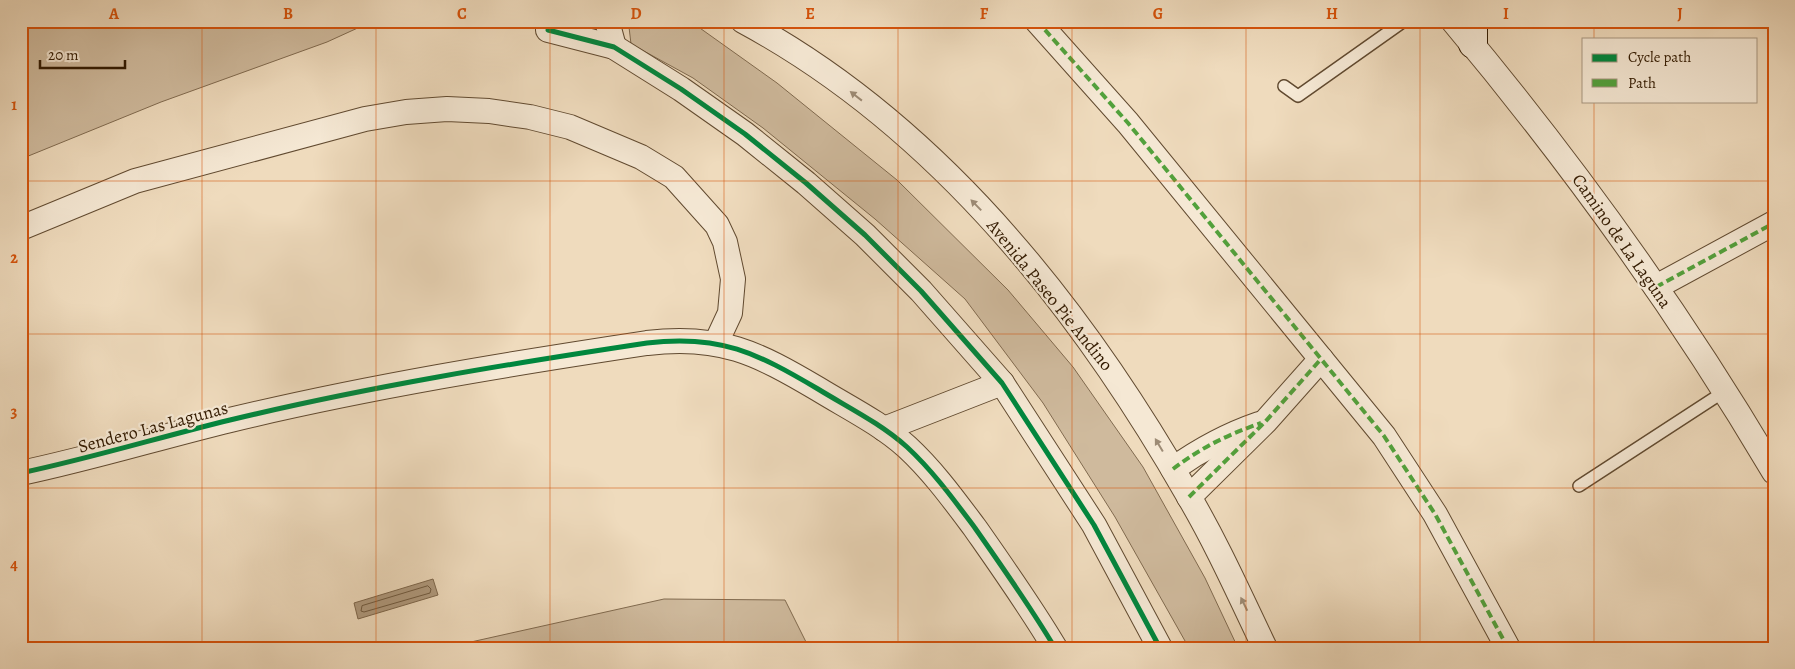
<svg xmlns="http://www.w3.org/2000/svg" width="1795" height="669" viewBox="0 0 1795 669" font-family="Alegreya,serif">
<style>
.green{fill:#cfba9d;stroke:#806a4f}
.water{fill:#af997d;stroke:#7d664b}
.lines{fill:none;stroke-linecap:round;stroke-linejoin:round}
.shore{stroke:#705a3f;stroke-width:1}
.lane-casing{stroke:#614a30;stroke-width:14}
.street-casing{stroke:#614a30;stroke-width:26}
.secondary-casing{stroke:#321a01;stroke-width:30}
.lane{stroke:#f5e8d4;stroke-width:11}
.street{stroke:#f5e8d4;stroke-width:24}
.secondary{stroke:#f5e8d4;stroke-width:28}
.quiet{stroke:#52a13c;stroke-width:4;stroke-dasharray:8 4;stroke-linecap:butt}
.cycleway-casing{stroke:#f5e8d4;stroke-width:8}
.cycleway{stroke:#00873e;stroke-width:5}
.oneway{fill:#9d8b75}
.grid{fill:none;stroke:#d6530b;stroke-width:1;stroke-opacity:0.55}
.labels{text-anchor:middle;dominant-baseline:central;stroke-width:4.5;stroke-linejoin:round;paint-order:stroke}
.street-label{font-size:18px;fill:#321a01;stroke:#f5e8d4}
.neatline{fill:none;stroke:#d6530b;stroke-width:2}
.grid-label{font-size:16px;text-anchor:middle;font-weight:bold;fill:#d6530b}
</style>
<rect width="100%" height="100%" fill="#efdbbd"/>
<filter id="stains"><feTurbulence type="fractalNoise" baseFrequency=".004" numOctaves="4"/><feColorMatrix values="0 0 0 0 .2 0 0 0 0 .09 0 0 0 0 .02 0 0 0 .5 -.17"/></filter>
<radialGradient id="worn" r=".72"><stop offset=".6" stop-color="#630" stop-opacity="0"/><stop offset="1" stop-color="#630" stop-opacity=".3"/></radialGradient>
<!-- green -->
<g class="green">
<polygon points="21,21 373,21 327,42 161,102 21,159"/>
<polygon points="633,21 690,21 777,83 897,180 1008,290 1073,367 1143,467 1205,578 1238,648 1189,648 1115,517 1043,403 965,299 875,219 763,128 693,78 631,44 629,27"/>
<polygon points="664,599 785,600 809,648 444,648"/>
</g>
<!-- water -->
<polygon class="water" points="433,579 438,595 358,619 354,603"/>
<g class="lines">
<!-- shore -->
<polygon class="shore" points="428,586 431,589 430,593 364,612 361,611 362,606"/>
<defs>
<g id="lane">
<polyline points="1284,86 1298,96 1404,21"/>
<polyline points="1579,486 1725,391"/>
</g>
<g id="street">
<polyline points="607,21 614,47"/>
<path d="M743 21C936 125 1081 308 1188 495 1217 544 1240 596 1265 648"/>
<polyline points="1037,21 1128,123 1384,436 1435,514 1508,648"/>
<path d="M1453 21C1572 163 1680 313 1774 472"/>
<polyline points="548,30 614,47 681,89 745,134 806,183 865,235 921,291 1002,383 1094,525 1160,648"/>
<polyline points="21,228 135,181 365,119 406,112 447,109 489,111 530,117 570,127 641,157 674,177 717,225 725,242 733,279 730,313 716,343"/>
<polyline points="1656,287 1774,223"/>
<polyline points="884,429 1002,383"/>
<path d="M1173 469C1201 449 1227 435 1259 424"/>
<path d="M21 473C92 458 160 437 230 420 367 387 508 364 647 343 720 334 757 353 818 389 849 408 880 423 907 447 933 471 954 500 975 528 1003 568 1030 606 1055 648"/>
<polyline points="1189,497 1265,422 1321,359"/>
</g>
<polyline id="secondary" points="1473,44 1473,21"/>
</defs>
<!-- lane casing -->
<use href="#lane" class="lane-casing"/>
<!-- street casing -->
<use href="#street" class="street-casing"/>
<!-- secondary casing -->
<use href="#secondary" class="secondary-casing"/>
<!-- lane -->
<use href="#lane" class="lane"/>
<!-- street -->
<use href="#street" class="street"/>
<!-- secondary -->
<use href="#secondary" class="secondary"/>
<!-- quiet -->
<g class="quiet">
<polyline points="1037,21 1128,123 1384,436 1435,514 1508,648"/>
<polyline points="1656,287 1774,223"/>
<path d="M1173 469C1202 447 1227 435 1261 423"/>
<polyline points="1189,497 1265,422 1321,359"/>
</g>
<defs>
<g id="cycleway">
<polyline points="548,30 614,47 681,89 745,134 806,183 865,235 921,291 1002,383 1094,525 1160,648"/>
<path d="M21 473C92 458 160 437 230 420 367 387 508 364 647 343 720 334 757 353 818 389 849 408 880 423 907 447 933 471 954 500 975 528 1003 568 1030 606 1055 648"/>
</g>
</defs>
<!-- cycleway casing -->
<use href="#cycleway" class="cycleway-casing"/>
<!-- cycleway -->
<use href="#cycleway" class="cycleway"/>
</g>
<!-- one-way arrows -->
<defs><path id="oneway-solid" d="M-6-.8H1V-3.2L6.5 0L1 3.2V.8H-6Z" transform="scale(1.25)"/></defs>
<g class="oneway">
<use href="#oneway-solid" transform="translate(856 96) rotate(-142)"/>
<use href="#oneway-solid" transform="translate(976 205) rotate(-134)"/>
<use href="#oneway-solid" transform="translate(1159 445) rotate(-121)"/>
<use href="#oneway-solid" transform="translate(1244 604) rotate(-116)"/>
</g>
<!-- grid -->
<path class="grid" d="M202 21V648M376 21V648M550 21V648M724 21V648M898 21V648M1072 21V648M1246 21V648M1420 21V648M1594 21V39M1594 101V648M21 181H1774M21 334H1774M21 488H1774"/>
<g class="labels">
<!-- street labels -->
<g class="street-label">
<text transform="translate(1622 241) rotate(55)">Camino de La Laguna</text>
<text transform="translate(1050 295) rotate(51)">Avenida Paseo Pie Andino</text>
<text transform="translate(153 427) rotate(-15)">Sendero Las Lagunas</text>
</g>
</g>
<!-- margin -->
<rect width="1795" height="669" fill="none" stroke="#efdbbd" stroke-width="55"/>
<!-- legend -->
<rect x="1582" y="38" width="175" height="65" fill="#f5e8d4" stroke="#a79680"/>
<rect x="1592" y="54" width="25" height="8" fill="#00873e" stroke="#a79680"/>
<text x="1628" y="62" font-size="15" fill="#321a01">Cycle path</text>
<rect x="1592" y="79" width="25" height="8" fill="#52a13c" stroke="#a79680"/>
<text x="1628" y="88" font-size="15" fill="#321a01">Path</text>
<!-- scale -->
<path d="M40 60v8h85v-8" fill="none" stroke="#321a01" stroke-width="2.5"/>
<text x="48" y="60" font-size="15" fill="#321a01" stroke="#f5e8d4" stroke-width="4" paint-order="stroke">20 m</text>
<rect x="28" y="28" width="1740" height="614" class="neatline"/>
<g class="grid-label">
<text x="114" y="19">A</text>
<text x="288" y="19">B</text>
<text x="462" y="19">C</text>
<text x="636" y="19">D</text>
<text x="810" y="19">E</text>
<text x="984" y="19">F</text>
<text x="1158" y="19">G</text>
<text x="1332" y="19">H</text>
<text x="1506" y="19">I</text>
<text x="1680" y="19">J</text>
<text x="14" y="110">1</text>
<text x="14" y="263">2</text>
<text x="14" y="417">3</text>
<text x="14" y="570">4</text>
</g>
<rect width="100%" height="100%" filter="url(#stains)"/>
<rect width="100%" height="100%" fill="url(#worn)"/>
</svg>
